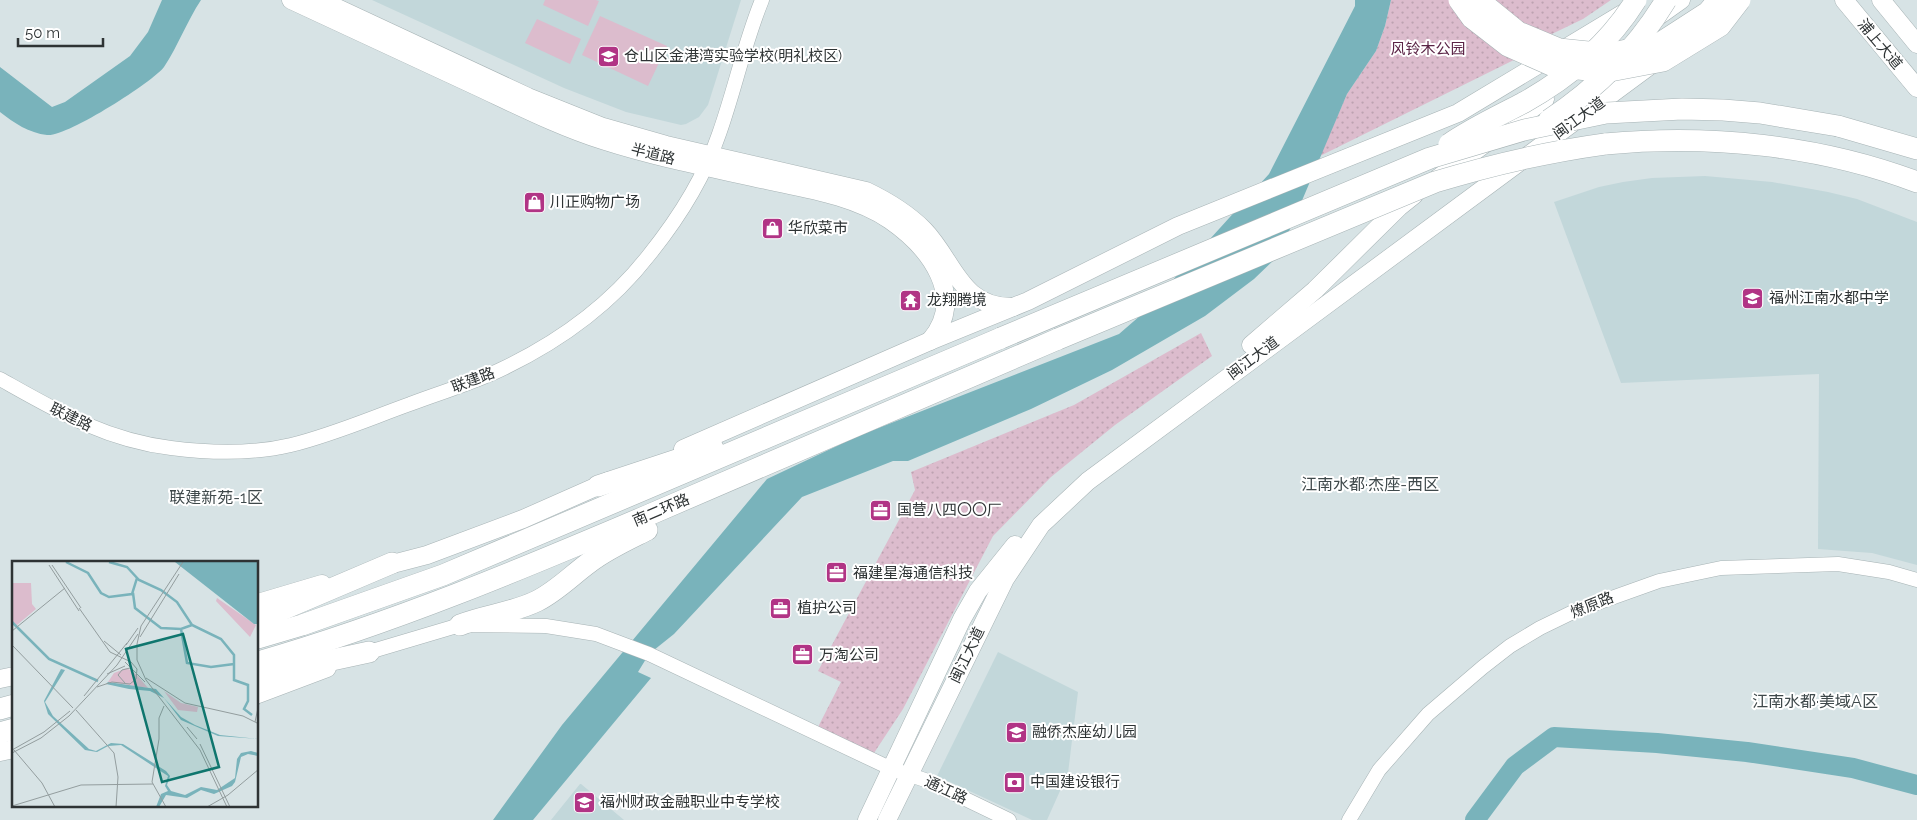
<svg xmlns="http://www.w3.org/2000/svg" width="1917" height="820" viewBox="0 0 1917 820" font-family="Raleway,'Noto Sans SC',sans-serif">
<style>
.built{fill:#c2d7da}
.grass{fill:url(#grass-dots)}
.pitch{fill:#dcbccd}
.water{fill:#79b3bb}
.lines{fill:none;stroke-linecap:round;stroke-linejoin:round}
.river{stroke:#79b3bb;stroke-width:20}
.minor-casing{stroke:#a7b3b5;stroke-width:15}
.major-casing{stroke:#a7b3b5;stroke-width:19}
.highway-casing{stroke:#a7b3b5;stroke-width:22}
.minor{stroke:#fff;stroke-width:14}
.major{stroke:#fff;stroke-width:18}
.highway{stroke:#fff;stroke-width:21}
.highway-bridge-casing{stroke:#a7b3b5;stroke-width:22;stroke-linecap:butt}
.highway-bridge{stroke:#fff;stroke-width:21}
.labels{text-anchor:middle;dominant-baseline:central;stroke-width:4;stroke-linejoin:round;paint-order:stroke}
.street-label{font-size:15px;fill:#2e3334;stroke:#fff}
.park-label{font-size:15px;fill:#5a2345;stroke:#fff}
.poi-label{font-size:15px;fill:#2e3334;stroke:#fff;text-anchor:start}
.neighbourhood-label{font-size:16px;fill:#3f494b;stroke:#fff}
.inset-river{fill:none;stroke:#79b3bb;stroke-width:2.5}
.inset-road{fill:none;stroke:#939d9e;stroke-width:1}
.view{fill:#0f766e;fill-opacity:0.15;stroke:#0f766e;stroke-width:2.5}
.inset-edge{fill:none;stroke:#2e3334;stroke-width:2.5}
</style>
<defs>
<pattern id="grass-dots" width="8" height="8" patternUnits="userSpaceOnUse" patternTransform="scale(1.25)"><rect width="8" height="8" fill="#dcbccd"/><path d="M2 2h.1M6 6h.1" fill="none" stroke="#bda2b1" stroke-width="1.8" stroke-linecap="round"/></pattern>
</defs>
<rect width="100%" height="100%" fill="#d7e3e5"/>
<!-- built -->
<g class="built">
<polygon points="372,0 741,0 708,105 699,117 686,124 681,125 626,112 564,88"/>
<polygon points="1705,176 1772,182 1828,192 1857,199 1917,222 1917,565 1872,553 1818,549 1819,374 1621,383 1554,202 1599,187 1623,182 1652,178"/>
<polygon points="998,652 1078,692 1068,773 1047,820 1032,820 937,776"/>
<polygon points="580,784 581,784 624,820 551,820"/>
</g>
<!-- grass -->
<g class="grass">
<polygon points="1391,0 1611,0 1583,19 1529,45 1530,52 1320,156 1347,94 1376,51 1385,26"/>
<polygon points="1201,333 1212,356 1115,425 1051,477 993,536 903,709 874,753 818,727 841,682 818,671 915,490 911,472 1074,405"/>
</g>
<!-- pitch -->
<g class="pitch">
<polygon points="545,0 596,0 599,1 588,26 543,5"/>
<polygon points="600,16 667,46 648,86 582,55"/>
<polygon points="537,19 581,39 570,64 525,43"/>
</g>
<!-- water -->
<g class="water">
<path d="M162 0H201C187 21 178 46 164 67 153 82 65 138 47 135 29 133 14 123 0 112V67L52 107 65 102 130 56 148 32Z"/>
<polygon points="1355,0 1391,0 1385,26 1376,51 1347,94 1279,255 1254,279 1205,316 1112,370 1031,409 908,461 893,461 802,497 674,634 649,654 638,672 651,678 533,820 493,820 562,725 767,479 858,436 1119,334 1141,315 1269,174 1355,6"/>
</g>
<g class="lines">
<!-- river -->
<polyline class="river" points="1475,820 1515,766 1554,737 1657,743 1747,752 1853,768 1917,785"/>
<defs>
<g id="minor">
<path d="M0 379C57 411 105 440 171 448 210 453 253 454 291 445 332 435 371 418 410 404 441 392 474 383 504 368 560 341 611 304 649 255 678 219 704 178 719 134 735 89 744 44 762 0"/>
<polyline points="369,652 460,625 546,626 596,634 649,654 892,769 928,781 1009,820"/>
<polyline points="1349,820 1379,770 1428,714 1483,667 1510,646 1540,628 1575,611 1659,581 1721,568 1838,564 1889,572 1917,580"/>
</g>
<g id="major">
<path d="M291 0C352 28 413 57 474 85 517 105 560 127 605 141 658 158 712 168 766 180 808 189 854 196 890 220 929 247 968 297 930 341"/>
<path d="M320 0 528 97 603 127 666 145 866 191C887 201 907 213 924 230 954 261 960 308 1013 307"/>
<polyline points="1844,0 1917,88"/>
<polyline points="1881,0 1917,44"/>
<polyline points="1657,17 1681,0"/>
<polyline points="1437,179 1545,99"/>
<polyline points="1251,345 1315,290 1399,207 1414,195"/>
<polyline points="683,449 930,341 1028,301 1178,226 1458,113 1624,13"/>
<polyline points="381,567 427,555 523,519 609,481"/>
<polyline points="258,603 322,584"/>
<polyline points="0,679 14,676"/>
<polyline points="258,694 327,668"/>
<polyline points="0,752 14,749"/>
<polyline points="867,820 962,619 978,591 1015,545"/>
<polyline points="887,820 1005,579 1041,525 1088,481 1652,64"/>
</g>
<g id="highway">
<polyline points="1838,126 1917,149"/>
<path d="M1605 144C1709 134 1819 145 1917 182"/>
<polyline points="598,486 713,448"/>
<polyline points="258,620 392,563"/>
<path d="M460 625C485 615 513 613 537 601 557 591 572 575 590 562 607 549 627 540 647 530"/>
<polyline points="258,638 302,625 443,575 1001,338"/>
<path d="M258 662C393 623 522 569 651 514 787 456 923 398 1058 339"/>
<polyline points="258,676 369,652"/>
<polyline points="0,709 14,705"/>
<polyline points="0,733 14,729"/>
</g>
</defs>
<!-- minor casing -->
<use href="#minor" class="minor-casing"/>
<!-- major casing -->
<use href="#major" class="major-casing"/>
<!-- highway casing -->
<use href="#highway" class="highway-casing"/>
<!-- minor -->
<use href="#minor" class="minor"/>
<!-- major -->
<use href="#major" class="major"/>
<!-- highway -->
<use href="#highway" class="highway"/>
<defs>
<g id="highway-bridge">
<polyline points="1459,0 1472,18 1508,46 1553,66 1605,72 1663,61 1720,26 1740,0"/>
<polyline points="1481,0 1485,5 1518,32 1559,49 1608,54 1660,43 1708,12 1718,0"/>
<path d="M1549 120C1597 88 1636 50 1666 0"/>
<path d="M1449 144C1472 128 1498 116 1523 103 1570 77 1608 45 1636 0"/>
<polyline points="1001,338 1430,158 1524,130 1606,113 1682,109 1723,110 1760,113 1838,126"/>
<path d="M1058 339 1435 182C1491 165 1547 152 1605 144"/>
</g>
</defs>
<!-- highway-bridge casing -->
<use href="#highway-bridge" class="highway-bridge-casing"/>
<!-- highway-bridge -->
<use href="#highway-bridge" class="highway-bridge"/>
</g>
<!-- icons -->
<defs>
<symbol id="school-square" viewBox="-11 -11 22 22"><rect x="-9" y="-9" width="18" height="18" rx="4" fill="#b13485" stroke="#fff"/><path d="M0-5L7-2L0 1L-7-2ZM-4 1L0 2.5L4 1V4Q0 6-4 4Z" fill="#fff"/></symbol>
<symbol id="shop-square" viewBox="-11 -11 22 22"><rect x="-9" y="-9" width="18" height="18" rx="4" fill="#b13485" stroke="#fff"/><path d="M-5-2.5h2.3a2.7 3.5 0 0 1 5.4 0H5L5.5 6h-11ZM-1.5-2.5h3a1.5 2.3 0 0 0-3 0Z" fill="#fff"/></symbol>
<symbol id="temple-square" viewBox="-11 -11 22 22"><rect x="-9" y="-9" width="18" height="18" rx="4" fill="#b13485" stroke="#fff"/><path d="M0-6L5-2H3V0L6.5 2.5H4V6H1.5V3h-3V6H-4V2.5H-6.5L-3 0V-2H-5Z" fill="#fff"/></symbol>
<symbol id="office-square" viewBox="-11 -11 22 22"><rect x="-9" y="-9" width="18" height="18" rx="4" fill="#b13485" stroke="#fff"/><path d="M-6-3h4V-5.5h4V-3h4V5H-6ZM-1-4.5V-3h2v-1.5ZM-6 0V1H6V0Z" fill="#fff"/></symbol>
<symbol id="bank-square" viewBox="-11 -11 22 22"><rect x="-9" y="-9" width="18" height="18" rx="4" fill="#b13485" stroke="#fff"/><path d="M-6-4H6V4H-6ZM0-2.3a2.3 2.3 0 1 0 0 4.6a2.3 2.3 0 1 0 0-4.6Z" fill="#fff"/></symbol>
</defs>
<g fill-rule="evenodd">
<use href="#school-square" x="596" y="44" width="25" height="25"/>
<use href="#shop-square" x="522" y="190" width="25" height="25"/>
<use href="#shop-square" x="760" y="216" width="25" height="25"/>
<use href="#school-square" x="1740" y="286" width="25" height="25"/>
<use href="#temple-square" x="898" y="288" width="25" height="25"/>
<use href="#office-square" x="868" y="498" width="25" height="25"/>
<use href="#office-square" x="824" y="560" width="25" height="25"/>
<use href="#office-square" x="768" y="596" width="25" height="25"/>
<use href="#office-square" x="790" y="642" width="25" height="25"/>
<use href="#school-square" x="1004" y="720" width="25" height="25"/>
<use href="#bank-square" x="1002" y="770" width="25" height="25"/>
<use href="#school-square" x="572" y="790" width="25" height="25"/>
</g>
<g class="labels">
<!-- street labels -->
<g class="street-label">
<text transform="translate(1880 44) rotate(50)">浦上大道</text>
<text transform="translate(1579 118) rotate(-36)">闽江大道</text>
<text transform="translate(653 154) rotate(14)">半道路</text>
<text transform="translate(1253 358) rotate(-37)">闽江大道</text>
<text transform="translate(473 380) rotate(-21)">联建路</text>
<text transform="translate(71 417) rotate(26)">联建路</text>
<text transform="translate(661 510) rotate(-23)">南二环路</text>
<text transform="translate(1592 605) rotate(-22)">燎原路</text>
<text transform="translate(967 655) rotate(-64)">闽江大道</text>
<text transform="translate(946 790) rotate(25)">通江路</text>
</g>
<!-- park labels -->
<g class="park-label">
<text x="1428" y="49">风铃木公园</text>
</g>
<!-- poi labels -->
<g class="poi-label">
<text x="624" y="56">仓山区金港湾实验学校(明礼校区)</text>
<text x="550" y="202">川正购物广场</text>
<text x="788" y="228">华欣菜市</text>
<text x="1769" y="298">福州江南水都中学</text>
<text x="927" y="300">龙翔腾境</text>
<text x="897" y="510">国营八四〇〇厂</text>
<text x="853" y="573">福建星海通信科技</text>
<text x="797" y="608">植护公司</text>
<text x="819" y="655">万淘公司</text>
<text x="1032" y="732">融侨杰座幼儿园</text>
<text x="1030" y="782">中国建设银行</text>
<text x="600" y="802">福州财政金融职业中专学校</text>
</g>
<!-- neighbourhood labels -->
<g class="neighbourhood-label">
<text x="1370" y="484">江南水都·杰座-西区</text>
<text x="216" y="497">联建新苑-1区</text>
<text x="1815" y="701">江南水都·美域A区</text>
</g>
</g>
<!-- overview -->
<g transform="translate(12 561)">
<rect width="246" height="246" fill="#d7e3e5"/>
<path d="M205 37 244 64 238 76 204 40ZM115 107 125 114 136 127 96 121 102 112ZM152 130 169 142 186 146 185 151 166 149Z" fill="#dcbccd"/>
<path d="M0 22H19L20 43 24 48 5 64 0 60Z" fill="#dcbccd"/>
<path d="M163 1H246V63H242ZM49 108 53 109 33 141 41 155 77 188 84 190 99 182 111 183 154 210 158 215 155 224 159 230 173 234 189 226 205 229 223 217 225 198 229 192 239 190 246 192V195L236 193 229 196 223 221 220 225 202 233 189 229 175 237 154 234 147 246H144L149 233 156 230 153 225 156 215 109 184 96 185 85 191 73 189 36 153 32 140ZM96 121 144 128 169 156 183 164 208 174 246 178 206 175 169 159 152 137 138 130 117 128 94 123Z" fill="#79b3bb"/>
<path class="inset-river" d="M54 1 76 12 89 32 97 36 120 33 125 17M97 1 115 6 127 19 149 29 165 41 180 64 209 78 222 94V119L236 124V140L232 148 240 154M121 32 123 47 149 67 169 68 180 64M0 61 37 98 86 120M169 68 175 102 199 106 222 103"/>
<path class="inset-road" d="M171 1 129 65 125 83V99L134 119 188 189 215 246M37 4 67 50M40 4 69 47M67 47 98 91 119 101 125 108 124 118 118 123 100 121 85 126M0 70 53 27M128 76 167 13M92 80 109 94M0 84 61 147M114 84 126 67M113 101 133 121M95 113 113 105M134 117 173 142 231 155 247 163M113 122 106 114 110 109 118 107M72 135 115 82M152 145 147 157V178L140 221 154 246M64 149 102 192 106 216 104 246M243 161 247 142M175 166 185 178M188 183 218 246M0 189 32 171 58 150M2 189 30 222 43 246M0 192 29 177 57 155 105 104 126 73M0 245 69 224 141 223M195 246 216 234 247 208"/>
<path class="view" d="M171 73 207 206 150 221 114 88Z"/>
<rect width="246" height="246" class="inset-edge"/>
</g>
<!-- scale -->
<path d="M18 38v8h85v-8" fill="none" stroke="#2e3334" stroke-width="2.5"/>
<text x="25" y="38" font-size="15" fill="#2e3334" stroke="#ffffff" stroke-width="4" paint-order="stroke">50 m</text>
</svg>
